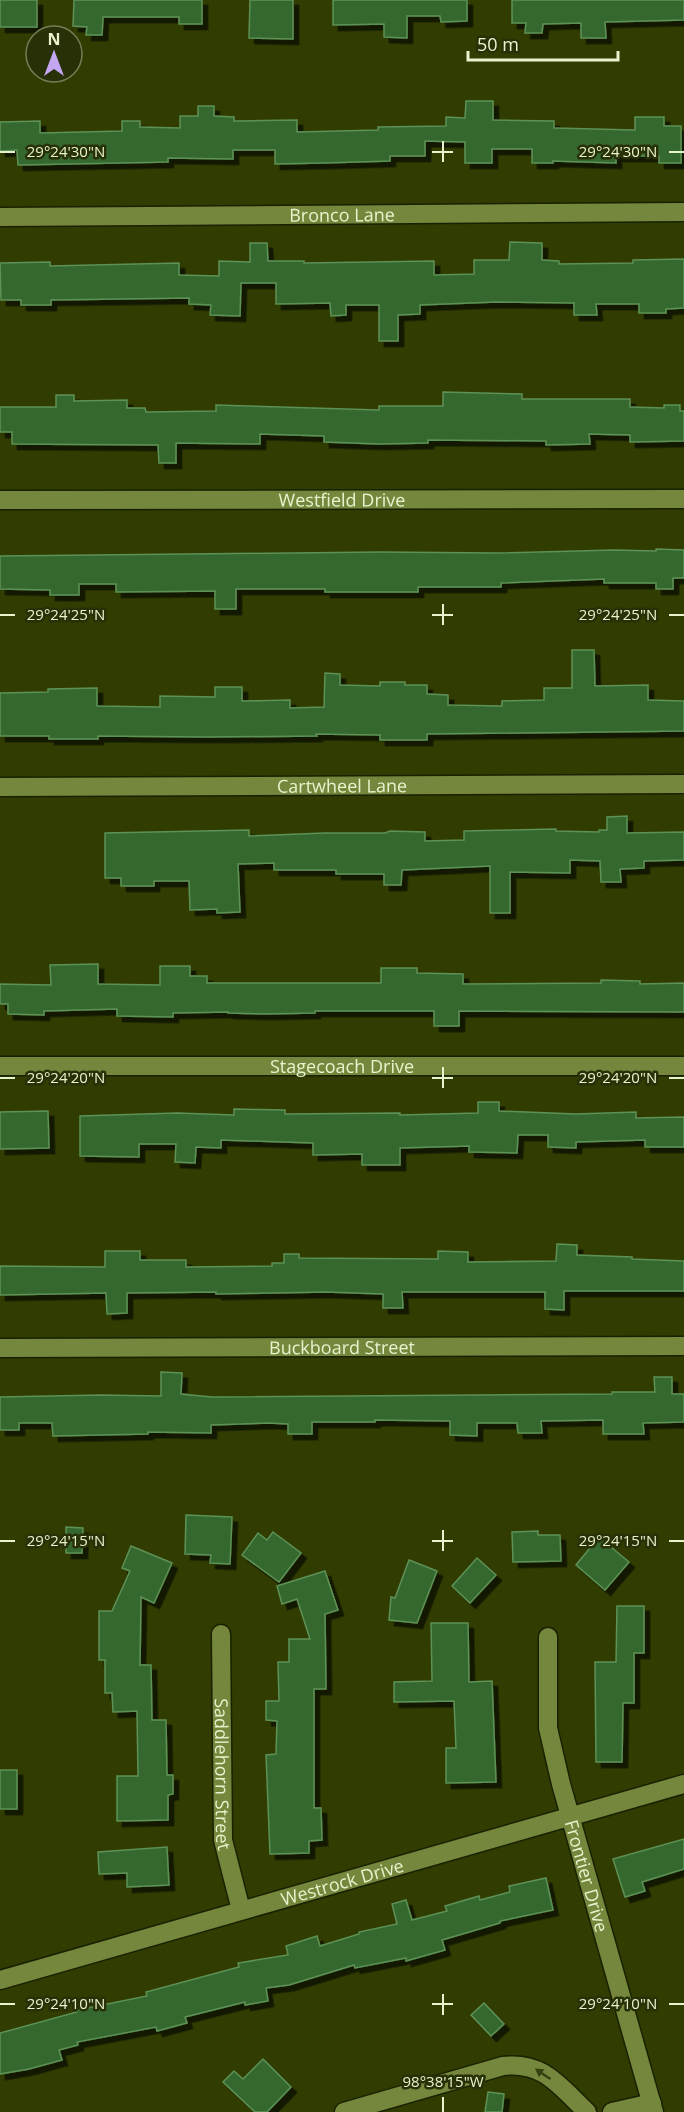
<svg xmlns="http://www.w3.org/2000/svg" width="684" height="2112" viewBox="0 0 684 2112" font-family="'Open Sans',sans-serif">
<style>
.building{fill:#35682e;stroke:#5d9156;stroke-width:1.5;filter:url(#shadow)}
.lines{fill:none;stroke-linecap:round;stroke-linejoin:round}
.minor-casing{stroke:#192100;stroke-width:21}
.minor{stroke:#74873c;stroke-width:18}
.oneway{fill:#364112}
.ticks{fill:none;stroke:#e7f3cd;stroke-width:2}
.labels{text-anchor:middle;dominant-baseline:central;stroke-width:5;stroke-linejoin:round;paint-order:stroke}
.street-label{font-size:18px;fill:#e7f3cd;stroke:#273007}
.ticks-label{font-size:15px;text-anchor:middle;fill:#e7f3cd;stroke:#273007;stroke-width:5;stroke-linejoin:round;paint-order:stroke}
</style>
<defs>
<filter id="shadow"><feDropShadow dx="5.5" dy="5.5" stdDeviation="0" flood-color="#0009"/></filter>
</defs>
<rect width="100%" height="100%" fill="#303c00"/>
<!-- building -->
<g class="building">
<rect x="0" y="0" width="37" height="27"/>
<polygon points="74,0 202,0 202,24 179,24 179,17 103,17 102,35 86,35 87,27 73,26"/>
<polygon points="250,0 293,0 293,39 249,38"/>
<polygon points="333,0 467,0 467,21 441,22 440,16 407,16 407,38 384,37 384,24 333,25"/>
<polygon points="512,0 684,0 684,20 605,22 606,38 581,38 581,23 543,24 542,33 525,33 526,23 512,23"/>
<polygon points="466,101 493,101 493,120 554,121 554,128 635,130 635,117 664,117 664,126 681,126 681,163 659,163 659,156 616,156 616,163 553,161 553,163 532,163 532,149 492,149 492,163 465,163 465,142 425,141 425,156 390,156 390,161 323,163 275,164 275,150 233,150 233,159 168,158 168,162 18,165 17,150 0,151 0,122 40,121 40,133 122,131 122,121 140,121 140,127 180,128 180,116 198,116 198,106 214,106 214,116 234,117 234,121 297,120 297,132 378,130 378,127 446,126 446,117 465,118"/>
<polygon points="510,242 542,243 542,260 559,261 559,264 633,263 633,260 684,259 684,308 666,309 666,313 639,313 639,304 596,304 597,315 574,315 574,303 496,302 420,305 420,314 398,315 398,341 379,341 379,305 346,305 346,315 331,316 330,303 276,304 276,283 241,283 240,316 210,315 211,305 189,304 189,298 51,300 51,305 21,305 21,300 1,300 0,263 50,262 50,266 179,263 179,275 219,276 219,261 250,262 250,243 267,243 268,261 304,261 304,263 434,261 434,275 474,274 474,260 509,260"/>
<polygon points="443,392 522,394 522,399 630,399 630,407 664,408 664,405 680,405 680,411 684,411 684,441 630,442 630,435 589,434 590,444 546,445 546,441 428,440 428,443 380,444 324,442 324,436 260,434 260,444 176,443 176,463 159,463 158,445 12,444 12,432 0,432 0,407 56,407 56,395 74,395 74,401 127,400 127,408 145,408 146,412 216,411 216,405 379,410 379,406 443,406"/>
<polygon points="656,549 684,550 684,578 673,578 673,589 656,589 656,583 604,583 604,579 501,583 501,587 418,587 418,592 325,592 325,589 236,589 236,609 215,609 215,591 116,592 116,584 79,584 79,595 50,595 50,590 0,589 0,556 380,552 497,553 614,550 656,551"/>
<polygon points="572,650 594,650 595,686 648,685 648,700 684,701 684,731 427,734 427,740 380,740 380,735 316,734 317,736 207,737 98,736 98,739 49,739 49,736 0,736 0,693 48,692 48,689 97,688 97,706 160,707 160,696 215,697 215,687 242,687 242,701 290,700 290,708 324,707 325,673 340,674 340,685 380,686 380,682 405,682 405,685 427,685 427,694 448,695 448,705 502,706 502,701 544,700 544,688 572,688"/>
<polygon points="627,816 627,833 684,832 684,860 644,861 644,868 620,869 621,882 601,882 600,861 570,860 570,873 510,872 510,913 490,913 490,866 402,870 401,885 384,885 384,874 336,874 336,870 274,870 274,863 238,864 240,912 217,913 217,909 190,910 189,881 154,881 154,886 121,886 121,878 105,878 105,833 249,830 249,836 325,833 385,833 390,831 425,832 425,841 464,840 464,831 556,829 556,831 599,832 599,830 607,830 607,817"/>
<polygon points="98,964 98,984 160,985 160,966 190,966 190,976 207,976 207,983 381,983 381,968 417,968 417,973 463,974 463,984 601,983 601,980 640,981 640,984 684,983 684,1012 459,1011 459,1026 434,1026 434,1011 315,1011 315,1013 264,1014 228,1013 228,1012 173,1013 173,1017 117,1016 117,1009 44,1011 44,1015 8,1014 8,1004 0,1004 0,984 51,985 50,965"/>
<polygon points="478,1102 499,1102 499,1111 576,1114 636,1112 636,1118 684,1117 684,1147 645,1147 645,1140 576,1142 576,1148 548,1147 548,1135 518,1135 517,1153 469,1152 469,1146 400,1148 400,1165 362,1165 362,1154 313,1155 313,1143 221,1140 221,1148 196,1147 195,1163 175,1162 176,1144 139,1144 139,1157 80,1156 80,1116 177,1113 234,1115 234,1109 285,1110 285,1114 400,1113 400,1115 478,1113"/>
<polygon points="48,1111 49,1148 0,1149 0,1112"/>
<polygon points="557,1244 577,1245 577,1255 632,1257 632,1259 684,1261 684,1291 564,1291 564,1310 545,1309 545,1292 402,1292 403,1308 383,1308 383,1294 326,1292 216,1294 216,1292 127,1293 127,1313 107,1314 106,1293 0,1295 0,1266 105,1267 105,1251 140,1251 140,1260 186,1260 186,1267 272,1266 272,1263 284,1263 284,1254 299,1254 299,1258 438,1259 438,1251 468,1252 468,1262 556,1261"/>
<polygon points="161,1372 182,1373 181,1394 212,1397 612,1394 612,1392 655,1392 654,1377 672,1377 672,1394 684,1394 684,1422 643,1423 644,1434 603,1434 603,1420 541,1421 542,1433 518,1433 517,1423 477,1423 477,1436 450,1435 450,1421 375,1420 375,1422 312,1422 312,1434 288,1434 288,1424 269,1423 211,1425 211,1433 148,1432 148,1434 53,1436 52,1423 19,1423 19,1430 0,1430 0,1397 100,1395 161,1396"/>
<polygon points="186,1515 232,1517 230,1564 210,1563 211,1555 185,1554"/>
<polygon points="66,1527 83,1528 82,1553 66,1553"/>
<polygon points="538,1531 538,1535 560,1535 561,1561 513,1562 512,1532"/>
<polygon points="273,1532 301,1553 279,1582 242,1555 258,1533 267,1540"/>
<polygon points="599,1537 629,1562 605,1590 576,1565"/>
<polygon points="131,1546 172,1563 154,1603 141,1597 140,1665 151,1665 152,1720 166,1720 167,1775 173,1775 173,1794 168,1795 168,1820 117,1821 117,1776 138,1776 137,1711 113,1712 112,1693 105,1693 105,1660 99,1660 99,1611 112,1611 130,1571 122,1568"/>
<polygon points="477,1558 496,1575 470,1603 452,1586"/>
<polygon points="409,1560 437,1571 417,1623 389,1620 391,1597 395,1598"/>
<polygon points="325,1571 338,1610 325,1614 326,1689 314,1689 314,1808 321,1808 322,1840 309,1841 309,1853 270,1854 266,1755 276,1754 277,1721 266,1720 266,1701 279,1701 278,1662 289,1662 289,1639 310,1639 297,1599 282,1604 277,1586"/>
<polygon points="617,1606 644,1606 644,1653 634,1653 634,1703 623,1703 622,1762 596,1762 595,1662 616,1662"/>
<polygon points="431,1623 468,1623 469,1682 492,1681 496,1782 446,1783 446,1748 456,1748 454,1701 394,1702 394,1682 432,1681"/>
<rect x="0" y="1770" width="17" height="39"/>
<polygon points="684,1839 684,1869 642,1882 645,1891 625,1897 613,1859"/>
<polygon points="167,1847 169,1885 127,1887 127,1873 99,1874 98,1852"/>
<polygon points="546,1878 553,1910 500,1921 500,1923 442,1940 445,1950 406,1961 406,1958 355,1968 354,1965 289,1985 266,1988 268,2001 245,2005 245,2002 185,2017 187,2023 157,2031 156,2027 77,2042 78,2045 59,2050 62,2060 29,2069 0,2074 0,2033 77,2012 77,2010 147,1996 146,1992 239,1967 238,1963 288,1955 286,1946 317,1936 320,1946 359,1934 359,1932 397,1924 392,1904 406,1900 412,1920 447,1911 445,1906 479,1896 480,1900 510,1892 509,1886"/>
<polygon points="484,2003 504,2024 491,2036 471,2015"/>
<polygon points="263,2059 291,2087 267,2112 255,2112 223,2082 234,2071 243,2079"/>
<polygon points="488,2092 504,2094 502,2112 485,2112"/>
</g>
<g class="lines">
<defs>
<g id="minor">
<path id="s1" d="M0 217 684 212"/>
<path id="s2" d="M0 500 684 499"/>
<path id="s3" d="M0 787 684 784"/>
<path id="s4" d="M0 1066H684"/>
<path id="s5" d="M0 1348 684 1346"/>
<path id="s6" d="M221 1634 223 1840 241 1910"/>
<path id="s7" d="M548 1637V1728L561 1784 654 2112"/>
<path id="s8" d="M0 1980 684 1784"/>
<path d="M344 2112 503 2066C544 2061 560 2087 587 2112"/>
<polyline points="612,2112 652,2103"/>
</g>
</defs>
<!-- minor casing -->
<use href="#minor" class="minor-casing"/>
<!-- minor -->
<use href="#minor" class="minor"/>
</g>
<!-- one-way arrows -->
<defs><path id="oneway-solid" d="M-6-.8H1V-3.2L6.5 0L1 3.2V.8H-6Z" transform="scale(1.5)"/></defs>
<use class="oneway" href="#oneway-solid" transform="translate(543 2074) rotate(-146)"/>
<!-- ticks -->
<path class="ticks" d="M443 141V162M0 152H15M432 152H453M669 152H684M443 604V625M0 615H15M432 615H453M669 615H684M443 1067V1088M0 1078H15M432 1078H453M669 1078H684M443 1530V1551M0 1541H15M432 1541H453M669 1541H684M443 1994V2015M0 2004H15M432 2004H453M669 2004H684M443 2097V2112"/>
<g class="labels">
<!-- street labels -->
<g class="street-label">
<text stroke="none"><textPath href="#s1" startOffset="342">Bronco Lane</textPath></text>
<text stroke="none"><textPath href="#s2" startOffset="342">Westfield Drive</textPath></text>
<text stroke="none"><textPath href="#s3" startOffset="342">Cartwheel Lane</textPath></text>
<text stroke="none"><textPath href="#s4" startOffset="342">Stagecoach Drive</textPath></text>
<text stroke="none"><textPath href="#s5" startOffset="342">Buckboard Street</textPath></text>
<text stroke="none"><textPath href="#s6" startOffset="140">Saddlehorn Street</textPath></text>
<text stroke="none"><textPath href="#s7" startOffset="244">Frontier Drive</textPath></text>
<text stroke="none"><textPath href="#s8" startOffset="356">Westrock Drive</textPath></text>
</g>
</g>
<g class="ticks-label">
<text x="66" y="157">29°24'30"N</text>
<text x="618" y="157">29°24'30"N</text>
<text x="66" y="620">29°24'25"N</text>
<text x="618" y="620">29°24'25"N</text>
<text x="66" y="1083">29°24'20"N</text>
<text x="618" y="1083">29°24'20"N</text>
<text x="66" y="1546">29°24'15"N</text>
<text x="618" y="1546">29°24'15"N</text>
<text x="66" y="2009">29°24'10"N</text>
<text x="618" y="2009">29°24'10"N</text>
<text x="443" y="2087">98°38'15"W</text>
</g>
<!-- north arrow -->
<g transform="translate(54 54)"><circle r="28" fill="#273007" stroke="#747e56" stroke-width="1.5"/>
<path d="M0-4.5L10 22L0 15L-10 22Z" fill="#c3a7f2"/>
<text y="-9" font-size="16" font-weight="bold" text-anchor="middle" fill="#e7f3cd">N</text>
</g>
<!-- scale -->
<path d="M468 51v9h150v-9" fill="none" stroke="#e7f3cd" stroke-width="3"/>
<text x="477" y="51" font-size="18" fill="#e7f3cd" stroke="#273007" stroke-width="4.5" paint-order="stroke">50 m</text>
</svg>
